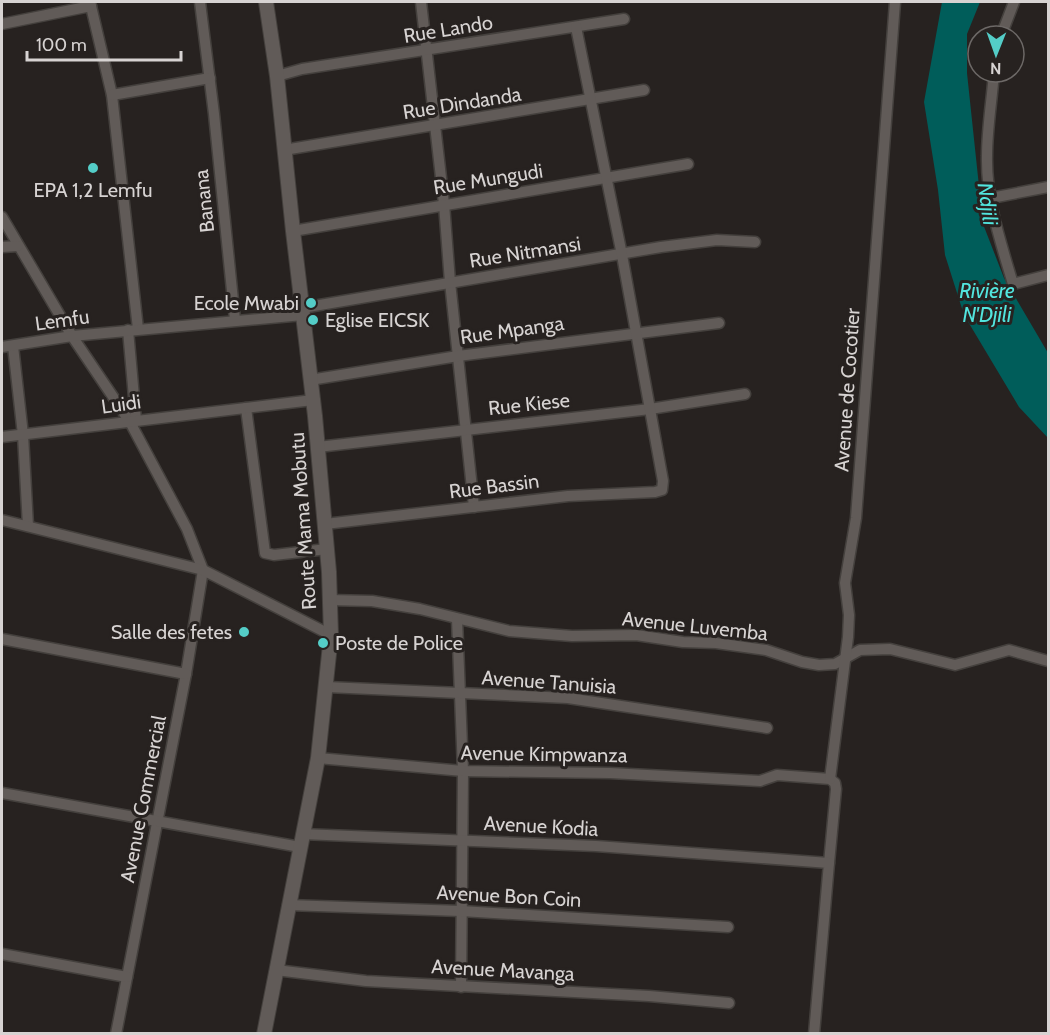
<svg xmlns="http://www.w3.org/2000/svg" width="1050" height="1035" viewBox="0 0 1050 1035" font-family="Cabin,sans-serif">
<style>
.water{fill:#005d5a}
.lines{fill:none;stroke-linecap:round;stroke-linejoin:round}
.minor-casing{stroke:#44403d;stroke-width:13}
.tertiary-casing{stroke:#44403d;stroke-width:16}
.minor{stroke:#615b58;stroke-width:10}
.tertiary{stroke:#615b58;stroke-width:14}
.poi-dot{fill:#54cdc7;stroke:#272220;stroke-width:2}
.labels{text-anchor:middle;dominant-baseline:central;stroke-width:6;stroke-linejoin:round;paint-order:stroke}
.street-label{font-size:20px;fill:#d7d3d2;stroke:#272220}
.poi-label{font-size:20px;fill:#d7d3d2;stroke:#272220;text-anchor:end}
.water-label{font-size:21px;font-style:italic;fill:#52e5de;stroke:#272220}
</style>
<rect width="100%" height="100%" fill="#272220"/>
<!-- water -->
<polygon class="water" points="942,2 980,2 967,34 967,73 983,224 1004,278 1048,353 1048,438 1019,407 964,315 945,255 938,190 924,102"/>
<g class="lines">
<defs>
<g id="minor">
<polyline points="90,2 112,95 138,329"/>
<polyline points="200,2 214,114 235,320"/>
<polyline points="421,2 444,204 450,282 474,507"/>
<polyline points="2,24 91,6"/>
<polyline points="1001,36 1014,2"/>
<path d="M994 72C992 100 987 128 987 156 986 200 1001 243 1013 284L1048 275"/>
<polyline points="277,76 302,69 624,19"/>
<polyline points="112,95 210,78"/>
<polyline points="284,150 644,90"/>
<polyline points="991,198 1048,187"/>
<polyline points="2,217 72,336 130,422 187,529 203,570 186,674 116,1034"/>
<polyline points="293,231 688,164"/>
<polyline points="2,247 18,246"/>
<polyline points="302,308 661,247 717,240 755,242"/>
<polyline points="128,330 136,420"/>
<polyline points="13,346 23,435 28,526"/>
<polyline points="2,347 72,336 303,315"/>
<polyline points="310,380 458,356 719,323"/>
<polyline points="246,408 265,553 274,555 327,549"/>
<polyline points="2,437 313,400"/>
<polyline points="318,447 650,409 745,394"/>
<polyline points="2,520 203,570 331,635"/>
<polyline points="325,524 568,496 655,492 662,490 663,481 622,255 576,27"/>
<polyline points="329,600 372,601 420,609 509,631 572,636 636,635 683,642 716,643 766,650 802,662 819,665 835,664 860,650 890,649 955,665 1009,650 1048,661"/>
<polyline points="457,619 463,771 461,987"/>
<polyline points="2,639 186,674"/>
<polyline points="327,687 568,698 767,728"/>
<polyline points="318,758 463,771 610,773 760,781 777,775 830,779 835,783 836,789 829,863"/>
<polyline points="830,779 848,637 849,615 845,583 856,518 895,2"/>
<polyline points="2,793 300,847"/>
<polyline points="302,834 596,846 829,863 814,1034"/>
<polyline points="288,905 461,911 728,927"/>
<polyline points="2,954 127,977"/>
<polyline points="276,970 366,981 649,996 729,1003"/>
</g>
<polyline id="tertiary" points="264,1034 318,758 331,635 329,572 315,416 293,231 277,76 266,2"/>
</defs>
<!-- minor casing -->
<use href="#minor" class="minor-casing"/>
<!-- tertiary casing -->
<use href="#tertiary" class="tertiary-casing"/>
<!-- minor -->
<use href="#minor" class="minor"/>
<!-- tertiary -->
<use href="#tertiary" class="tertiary"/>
</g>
<!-- markers -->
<g class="poi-dot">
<circle cx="93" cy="168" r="6"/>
<circle cx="311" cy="303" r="6"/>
<circle cx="313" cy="320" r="6"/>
<circle cx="244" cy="632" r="6"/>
<circle cx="323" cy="643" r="6"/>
</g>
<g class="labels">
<!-- street labels -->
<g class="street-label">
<text transform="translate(448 29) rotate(-9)">Rue Lando</text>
<text transform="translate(462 103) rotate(-9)">Rue Dindanda</text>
<text transform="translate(488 179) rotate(-9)">Rue Mungudi</text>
<text transform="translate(204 201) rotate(-96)">Banana</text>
<text transform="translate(525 252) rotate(-9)">Rue Nitmansi</text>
<text transform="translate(62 320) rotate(-8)">Lemfu</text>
<text transform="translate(512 330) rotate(-8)">Rue Mpanga</text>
<text transform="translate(847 390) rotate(-86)">Avenue de Cocotier</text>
<text transform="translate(121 404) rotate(-8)">Luidi</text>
<text transform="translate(529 404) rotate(-6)">Rue Kiese</text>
<text transform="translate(494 486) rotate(-7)">Rue Bassin</text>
<text transform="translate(303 521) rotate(-94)">Route Mama Mobutu</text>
<text transform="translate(695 626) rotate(6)">Avenue Luvemba</text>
<text transform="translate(549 682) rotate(4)">Avenue Tanuisia</text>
<text transform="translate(544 754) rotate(1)">Avenue Kimpwanza</text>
<text transform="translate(143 799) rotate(-79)">Avenue Commercial</text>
<text transform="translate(541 826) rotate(3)">Avenue Kodia</text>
<text transform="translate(509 896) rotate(3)">Avenue Bon Coin</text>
<text transform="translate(503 970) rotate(3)">Avenue Mavanga</text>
</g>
<!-- poi labels -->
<g class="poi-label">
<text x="93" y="190" text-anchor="middle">EPA 1,2 Lemfu</text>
<text x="299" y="303">Ecole Mwabi</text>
<text x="325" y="320" text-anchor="start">Eglise EICSK</text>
<text x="232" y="632">Salle des fetes</text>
<text x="335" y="643" text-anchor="start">Poste de Police</text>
</g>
<!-- water labels -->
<g class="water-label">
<text transform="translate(988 204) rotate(82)">Ndjili</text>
<text x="987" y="290">Rivière<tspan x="987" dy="24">N'Djili</tspan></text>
</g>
</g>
<!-- border -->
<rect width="1050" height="1035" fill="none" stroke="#d7d3d2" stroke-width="6"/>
<!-- north arrow -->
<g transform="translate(996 54) rotate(181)"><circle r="28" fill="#272220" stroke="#6d6967" stroke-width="1.5"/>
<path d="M0-4.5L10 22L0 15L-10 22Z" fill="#54cdc7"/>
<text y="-9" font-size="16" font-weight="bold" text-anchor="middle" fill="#d7d3d2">N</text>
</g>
<!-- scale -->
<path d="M27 51v9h154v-9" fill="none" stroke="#d7d3d2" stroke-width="3"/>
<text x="36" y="51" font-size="18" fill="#d7d3d2" stroke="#272220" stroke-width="4.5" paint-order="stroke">100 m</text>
</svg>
